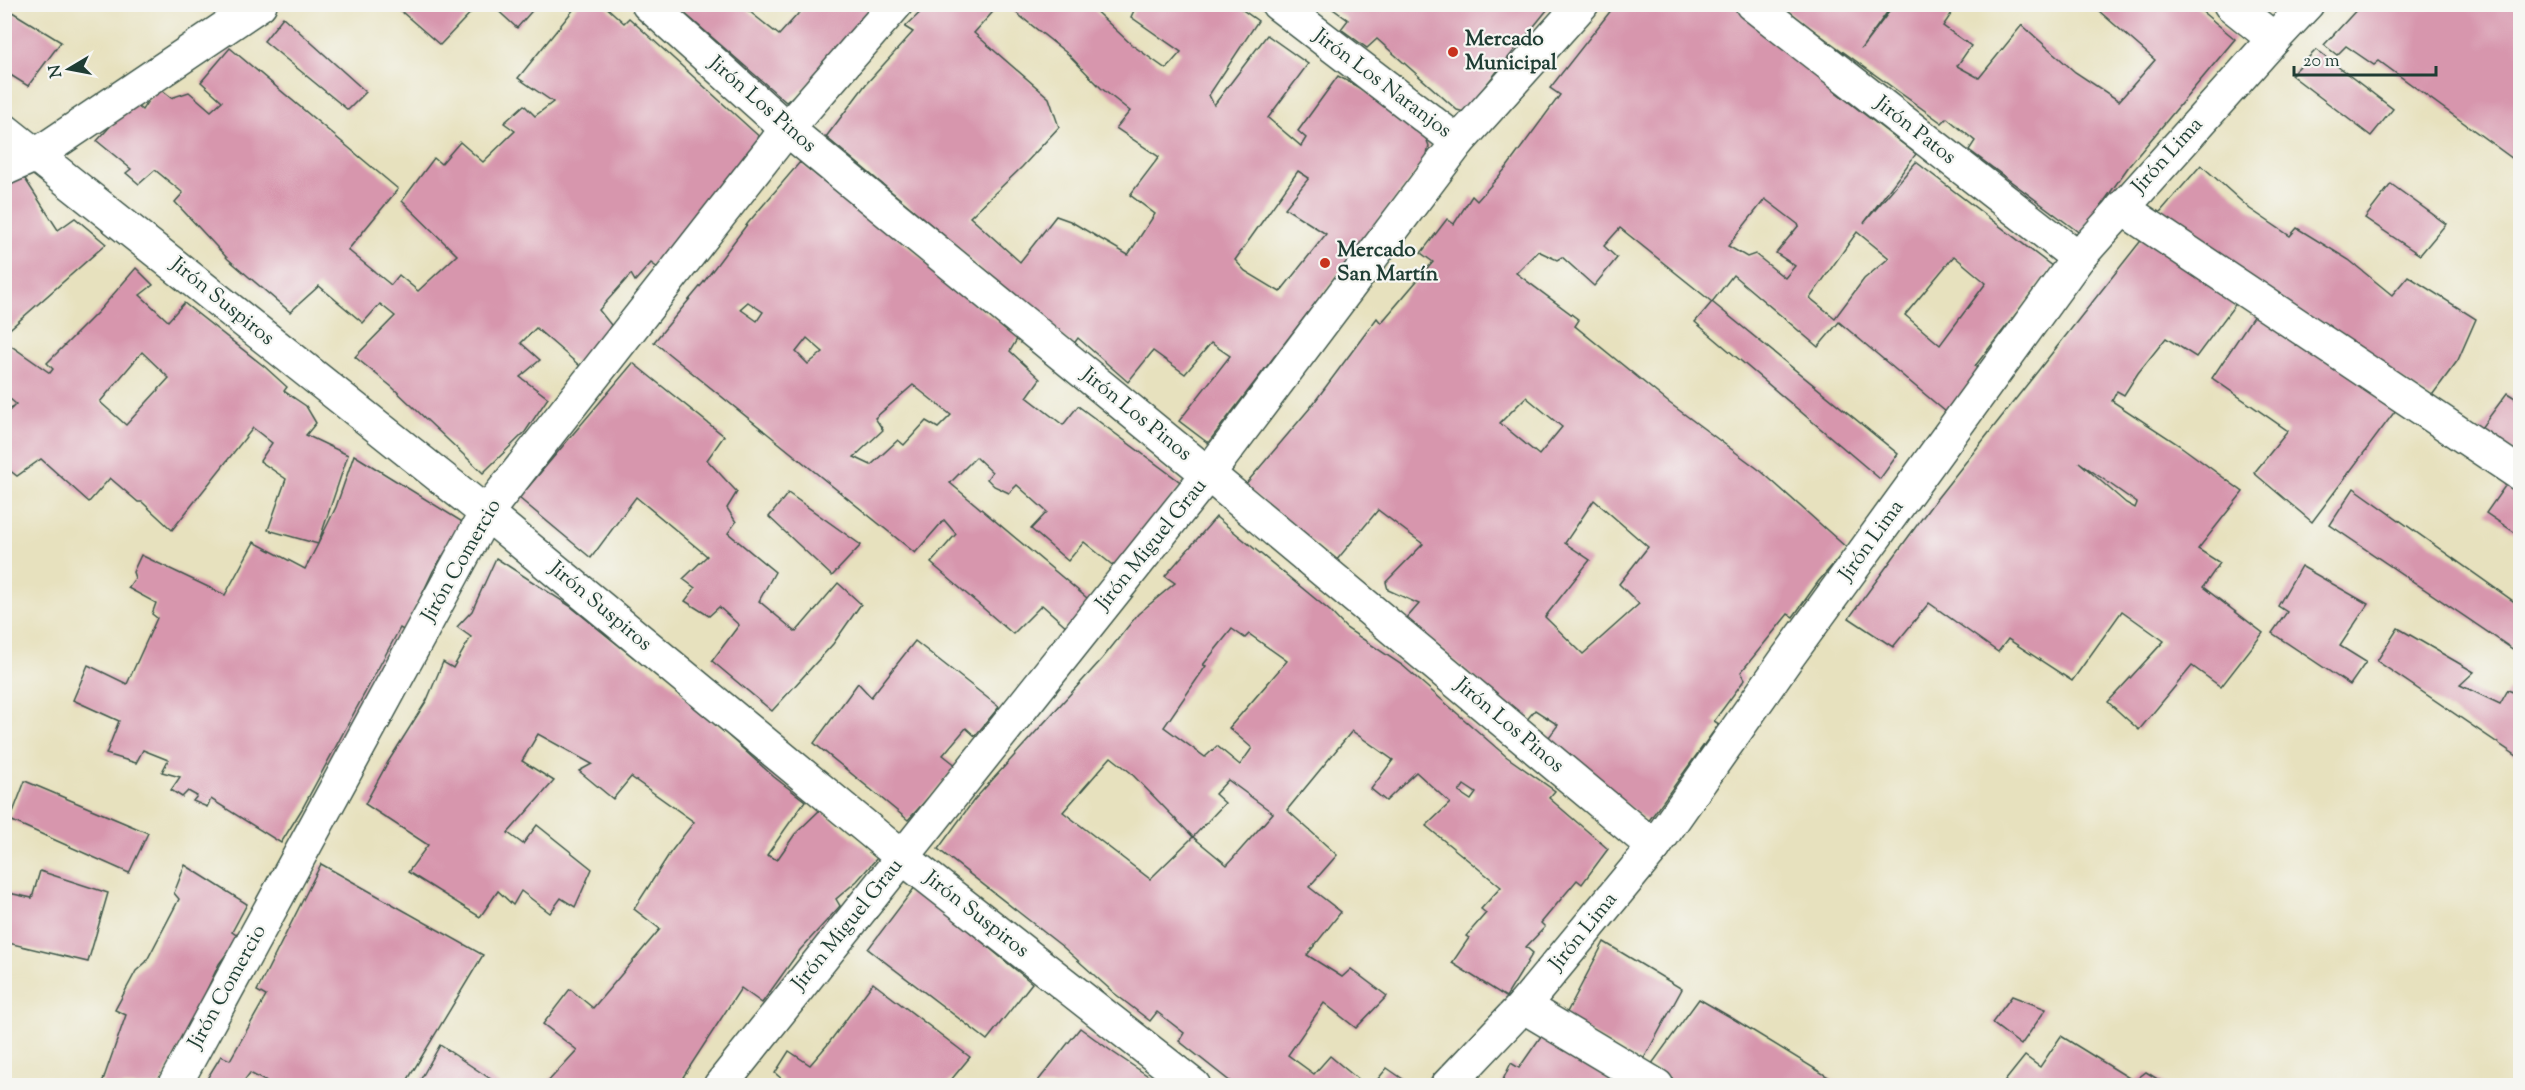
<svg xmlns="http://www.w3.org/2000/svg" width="2525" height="1090" viewBox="0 0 2525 1090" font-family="'Sorts Mill Goudy',serif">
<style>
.building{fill:#d796ad;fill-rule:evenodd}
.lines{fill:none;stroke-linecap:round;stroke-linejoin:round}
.minor-casing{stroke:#3d5649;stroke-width:36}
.minor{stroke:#fff;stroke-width:33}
.poi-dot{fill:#c8321e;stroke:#f6f6f2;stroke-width:2}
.labels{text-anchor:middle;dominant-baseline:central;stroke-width:4.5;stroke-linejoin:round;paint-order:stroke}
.poi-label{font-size:21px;font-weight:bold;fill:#1f3d34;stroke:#f6f6f2;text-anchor:start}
.street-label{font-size:21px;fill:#1f3d34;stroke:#f6f6f2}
</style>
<rect width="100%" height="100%" fill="#f6f6f2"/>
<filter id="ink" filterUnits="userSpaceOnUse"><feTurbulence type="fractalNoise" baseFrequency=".0167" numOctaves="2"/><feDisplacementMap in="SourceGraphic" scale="12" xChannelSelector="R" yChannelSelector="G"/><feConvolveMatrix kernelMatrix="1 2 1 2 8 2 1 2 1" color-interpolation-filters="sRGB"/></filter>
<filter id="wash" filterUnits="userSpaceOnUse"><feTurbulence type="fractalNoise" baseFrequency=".008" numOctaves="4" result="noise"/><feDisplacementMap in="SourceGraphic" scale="24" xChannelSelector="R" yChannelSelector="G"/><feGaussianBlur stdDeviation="1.35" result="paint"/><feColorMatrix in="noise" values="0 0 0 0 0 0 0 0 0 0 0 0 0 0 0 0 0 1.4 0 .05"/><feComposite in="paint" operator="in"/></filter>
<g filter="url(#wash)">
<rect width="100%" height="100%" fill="#e7e1be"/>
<g id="blocks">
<!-- building -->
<g class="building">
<polygon points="578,4 603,4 624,23 629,18 764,141 658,268 651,263 635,281 631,274 599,310 611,325 600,345 580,366 536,328 521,343 540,360 520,377 548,398 525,432 483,473 392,387 355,357 395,316 380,304 363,323 319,286 290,312 228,259 175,202 183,193 155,170 139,184 126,173 131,169 97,141 132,102 142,110 157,87 171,98 189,92 211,111 222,101 201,82 230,48 398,189 348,250 391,285 399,275 418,291 457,255 402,201 434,158 441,164 460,142 483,162 515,131 504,123 524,105 535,116 553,102 518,78"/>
<polygon points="674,4 740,4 779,35 807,4 884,4 819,76 786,102"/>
<path d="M929 4H1000L974 33 1049 98 1059 127 1022 167 970 217 1020 262 1056 216 1070 221 1128 255 1155 214 1130 195 1159 157 1116 128 1130 111 1101 88 1068 54 1005 4H1088L1132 45 1166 69 1181 52 1131 17 1137 4H1234L1258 21 1209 95 1214 105 1267 35 1308 64 1268 118 1301 146 1306 138 1298 131 1338 76 1374 96 1424 133 1429 146 1426 159 1208 443 1179 421 1230 356 1211 343 1185 374 1153 351 1128 382 1078 338 1073 345 1000 289 959 248 826 137 866 84 913 32 905 27ZM1298 171 1309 178 1285 208 1326 234 1280 292 1245 271 1235 260Z"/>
<polygon points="1326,4 1552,4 1464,112 1457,110 1377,39 1367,48 1341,29 1348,20"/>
<path d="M1616 4H1734L1810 64 1833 90 1916 154 1864 223 1916 162 2053 267 1975 366 1981 373 1946 412 1839 322 1818 347 1733 275 1712 302 1620 228 1604 246 1617 258 1594 286 1562 257 1557 260 1538 251 1516 273 1579 320 1575 326 1668 402 1762 472 1847 548 1818 582 1793 617 1788 614 1741 672 1745 679 1714 721 1719 724 1648 822 1546 741 1558 725 1535 710 1525 722 1406 619 1419 604 1388 590 1386 582 1423 544 1378 510 1336 561 1244 486 1310 408 1377 318 1381 323 1433 262 1421 253 1447 219 1454 224 1472 196 1477 201 1507 167 1560 95 1550 88ZM1765 199 1799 225 1776 253 1795 266 1785 278 1755 254 1747 257 1728 246ZM1857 232 1889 258 1864 279 1835 318 1810 298ZM1954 256 1986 283 1940 345 1905 315ZM1526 397 1562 427 1539 455 1500 423ZM1594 500 1648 547 1619 584 1639 604 1583 654 1545 617 1590 560 1565 543Z"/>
<polygon points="1777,4 1893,4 1861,49 1895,4 1958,4 1943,26 1971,46 1957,66 1979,78 2022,25 2075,72 2119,101 2155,60 2091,4 2193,4 2235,39 2129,166 2081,234 1969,150 1975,141 1947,118 1942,123"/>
<polygon points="2362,4 2400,4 2404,8 2407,4 2520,4 2520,164 2379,61 2374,65 2346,46 2337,55 2324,45"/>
<polygon points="394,5 478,5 440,45"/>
<polygon points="492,5 537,5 517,28"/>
<polygon points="4,7 61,42 28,86 4,71"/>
<polygon points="283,17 366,92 348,110 264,41"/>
<polygon points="2316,50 2393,109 2371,136 2291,75"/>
<path d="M800 162 832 188 835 184 983 311 1019 336 1010 351 1040 379 1027 397 1063 425 1078 406 1183 484 1116 568 1084 542 1068 561 1031 529 1047 512 1017 485 1009 493 994 486 987 479 992 472 976 457 950 483 1093 603 1068 628 1042 605 1013 634 931 563 956 534 944 520 915 553 654 342 703 283 748 223ZM748 302 763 312 757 321 740 309ZM807 338 823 352 808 364 796 352ZM913 385 951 415 938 428 926 421 904 445 898 440 871 465 854 457 883 430 875 418Z"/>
<polygon points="2201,165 2250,209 2290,236 2297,228 2349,260 2392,295 2408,276 2476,319 2458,360 2430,398 2154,219"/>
<polygon points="18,168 58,230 75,218 106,244 4,334 4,174"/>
<polygon points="2391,184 2446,224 2420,255 2365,218"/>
<path d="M2147 233 2240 298 2196 357 2166 338 2138 373 2124 395 2117 391 2112 401 2179 445 2243 492 2198 549 2220 563 2203 587 2263 633 2221 687 2192 666 2139 730 2108 702 2164 641 2122 611 2072 681 2008 639 1998 652 1929 603 1893 647 1849 618 1931 506ZM2079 462 2137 503 2135 508 2126 503Z"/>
<path d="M136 268 153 285 140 295 168 321 184 303 265 367 287 387 284 391 306 406 316 423 306 435 348 455 318 544 336 507 354 455 464 523 433 571 405 631 400 628 302 809 281 843 211 799 207 807 193 801 197 796 188 791 182 797 171 790 180 777 162 772 168 760 143 750 136 763 106 754 119 721 73 700 88 665 127 684 157 618 152 614 156 603 128 588 135 578 133 572 141 555 225 595 254 542 305 569 318 544 268 530 286 479 260 461 272 443 253 428 172 530 142 502H138L110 478 89 502 41 459 17 476 4 466V416L16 404 4 394V341L50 373 53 369 47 363 98 312ZM142 352 169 378 126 425 100 402Z"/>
<polygon points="1712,302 1898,454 1880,479 1695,322"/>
<polygon points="2258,309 2399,406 2312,522 2254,473 2288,431 2212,378"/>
<polygon points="633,363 724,436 707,460 737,492 727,508 736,522 728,533 775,572 759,601 796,632 838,583 861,604 833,644 772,711 712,661 739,625 719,607 709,616 685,601 695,588 683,579 707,556 636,497 591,558 519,498"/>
<polygon points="2507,393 2520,401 2520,457 2478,432"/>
<polygon points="2512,476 2520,482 2520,536 2486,513"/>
<polygon points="2354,488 2520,606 2520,654 2330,525"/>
<polygon points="788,493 861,545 832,576 769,517"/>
<path d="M1216 517 1330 611 1346 628 1402 665 1507 757 1555 791 1549 798 1608 849 1582 884 1577 880 1541 923 1545 927 1526 947 1533 953 1506 997 1452 963 1469 938 1466 936 1486 913 1481 909 1501 887 1426 826 1450 803 1416 772 1386 801 1371 789 1393 760 1352 731 1287 810 1337 855 1309 887 1341 912 1307 955 1342 977 1351 969 1387 996 1356 1028 1324 1003 1288 1055 1314 1074 1330 1056 1366 1086H1236L1179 1041 1184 1033 1157 1012 1150 1021 1114 993 1063 947 938 849 974 800 1102 659 1138 614 1175 583 1165 576ZM1232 629 1245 638 1249 634 1287 661 1229 728 1252 748 1240 765 1217 746 1205 757 1164 727 1206 666 1203 665ZM1111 757 1130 772 1193 837 1225 803 1215 794 1228 780 1273 813 1227 865 1193 837 1150 879 1063 812ZM1464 785 1476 793 1471 800 1459 792Z"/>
<polygon points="496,558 570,606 633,657 666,679 774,777 805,801 767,855 777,860 795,834 820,810 877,858 857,881 836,899 840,906 800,950 762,1003 741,988 683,1077 697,1086 544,1086 577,1050 543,1024 570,989 593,1008 660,929 634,909 670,853 694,822 631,777 613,799 579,771 592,764 538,734 522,761 554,781 508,833 523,844 537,825 592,869 575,907 561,898 550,913 521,891 513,905 498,891 480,917 408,872 428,845 365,804 388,762 427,700 443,662 453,668 471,637 457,627 472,611"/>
<polygon points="2301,566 2368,604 2340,646 2366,662 2350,685 2272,633 2287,612 2278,606"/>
<polygon points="2398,628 2474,672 2460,685 2500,704 2508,690 2520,695 2520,758 2377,661"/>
<polygon points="915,641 999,707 975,736 966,728 943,755 957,766 908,820 814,743 858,683 871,697"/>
<polygon points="25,781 148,833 129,873 10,820"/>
<polygon points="321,864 483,955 404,1086 274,1086 250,1073 240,1086 207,1086 208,1077 221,1056 230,1060 266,996 257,991"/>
<polygon points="185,865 247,904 232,932 239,937 219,964 180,1048 159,1086 101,1086 126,1015 115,1010 136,971 146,962 179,899 174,893"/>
<polygon points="40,871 108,893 88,962 4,942 4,892 32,898"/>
<polygon points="915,887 1032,983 987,1040 868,949"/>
<polygon points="1604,942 1682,989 1642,1062 1564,1018"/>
<polygon points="873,983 970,1057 946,1086 778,1086 783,1080 775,1073 789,1051 810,1065 828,1044"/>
<polygon points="2012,996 2046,1009 2021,1045 1992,1023"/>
<polygon points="1699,999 1732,1018 1843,1086 1677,1086 1651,1065"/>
<polygon points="1080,1028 1114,1053 1163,1086 1034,1086"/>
<polygon points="1544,1032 1624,1077 1619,1086 1500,1086 1511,1063 1519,1068"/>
<polygon points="2061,1036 2134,1081 2146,1072 2169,1086 2001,1086 2025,1056 2040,1067"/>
<polygon points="440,1045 501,1086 417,1086"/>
<polygon points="1387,1068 1413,1086 1372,1086"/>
</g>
</g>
</g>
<g filter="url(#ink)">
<use href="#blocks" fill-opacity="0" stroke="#3d5649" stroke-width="1.5"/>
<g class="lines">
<defs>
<g id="minor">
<polyline points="648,4 787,129 1208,474 1654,847"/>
<polyline points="1278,4 1458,142"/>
<polyline points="1752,4 2078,258"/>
<polyline points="2230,4 2274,39"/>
<polyline points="4,130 486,513 902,857 1194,1086"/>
<polyline points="4,169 38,154 260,4"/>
<polyline points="2122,208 2520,474"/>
<polyline points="1523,1006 1657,1086"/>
<polyline points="174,1086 486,513 787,129 896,4"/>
<polyline points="720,1086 1208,474 1458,142 1582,4"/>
<polyline points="1447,1086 1523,1006 1654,847 1787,658 2078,258 2274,39 2307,4"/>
</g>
</defs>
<!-- minor casing -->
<use href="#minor" class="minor-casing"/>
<!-- minor -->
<use href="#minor" class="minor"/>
</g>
</g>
<!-- markers -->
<g class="poi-dot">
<circle cx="1453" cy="52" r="6"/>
<circle cx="1325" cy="263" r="6"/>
</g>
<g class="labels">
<!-- poi labels -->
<g class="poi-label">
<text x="1465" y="40">Mercado<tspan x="1465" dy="24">Municipal</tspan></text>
<text x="1337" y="251">Mercado<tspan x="1337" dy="24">San Martín</tspan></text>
</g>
<!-- street labels -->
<g class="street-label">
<text transform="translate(1382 84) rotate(37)">Jirón Los Naranjos</text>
<text transform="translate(762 105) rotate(41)">Jirón Los Pinos</text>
<text transform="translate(1915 131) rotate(38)">Jirón Patos</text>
<text transform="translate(2168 156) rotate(-48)">Jirón Lima</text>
<text transform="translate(222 302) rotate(39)">Jirón Suspiros</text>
<text transform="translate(1136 415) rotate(39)">Jirón Los Pinos</text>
<text transform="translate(1872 541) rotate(-54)">Jirón Lima</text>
<text transform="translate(1152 545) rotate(-51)">Jirón Miguel Grau</text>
<text transform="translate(462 561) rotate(-60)">Jirón Comercio</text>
<text transform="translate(600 607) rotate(40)">Jirón Suspiros</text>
<text transform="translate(1509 726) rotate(40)">Jirón Los Pinos</text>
<text transform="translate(976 915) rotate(38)">Jirón Suspiros</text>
<text transform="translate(848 925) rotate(-51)">Jirón Miguel Grau</text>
<text transform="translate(1584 932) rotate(-51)">Jirón Lima</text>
<text transform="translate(228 987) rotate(-61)">Jirón Comercio</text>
</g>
</g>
<!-- margin -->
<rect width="2525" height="1090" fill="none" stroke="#f6f6f2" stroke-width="24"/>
<!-- north arrow -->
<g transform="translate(69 69) rotate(260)" stroke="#f6f6f2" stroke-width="4.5" paint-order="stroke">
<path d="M0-4.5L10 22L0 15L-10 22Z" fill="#1f3d34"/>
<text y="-9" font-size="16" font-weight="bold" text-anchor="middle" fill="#1f3d34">N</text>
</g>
<!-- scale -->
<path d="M2294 66v9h142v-9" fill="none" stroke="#1f3d34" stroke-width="3"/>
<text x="2303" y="66" font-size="18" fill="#1f3d34" stroke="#f6f6f2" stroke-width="4.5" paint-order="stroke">20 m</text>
</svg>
